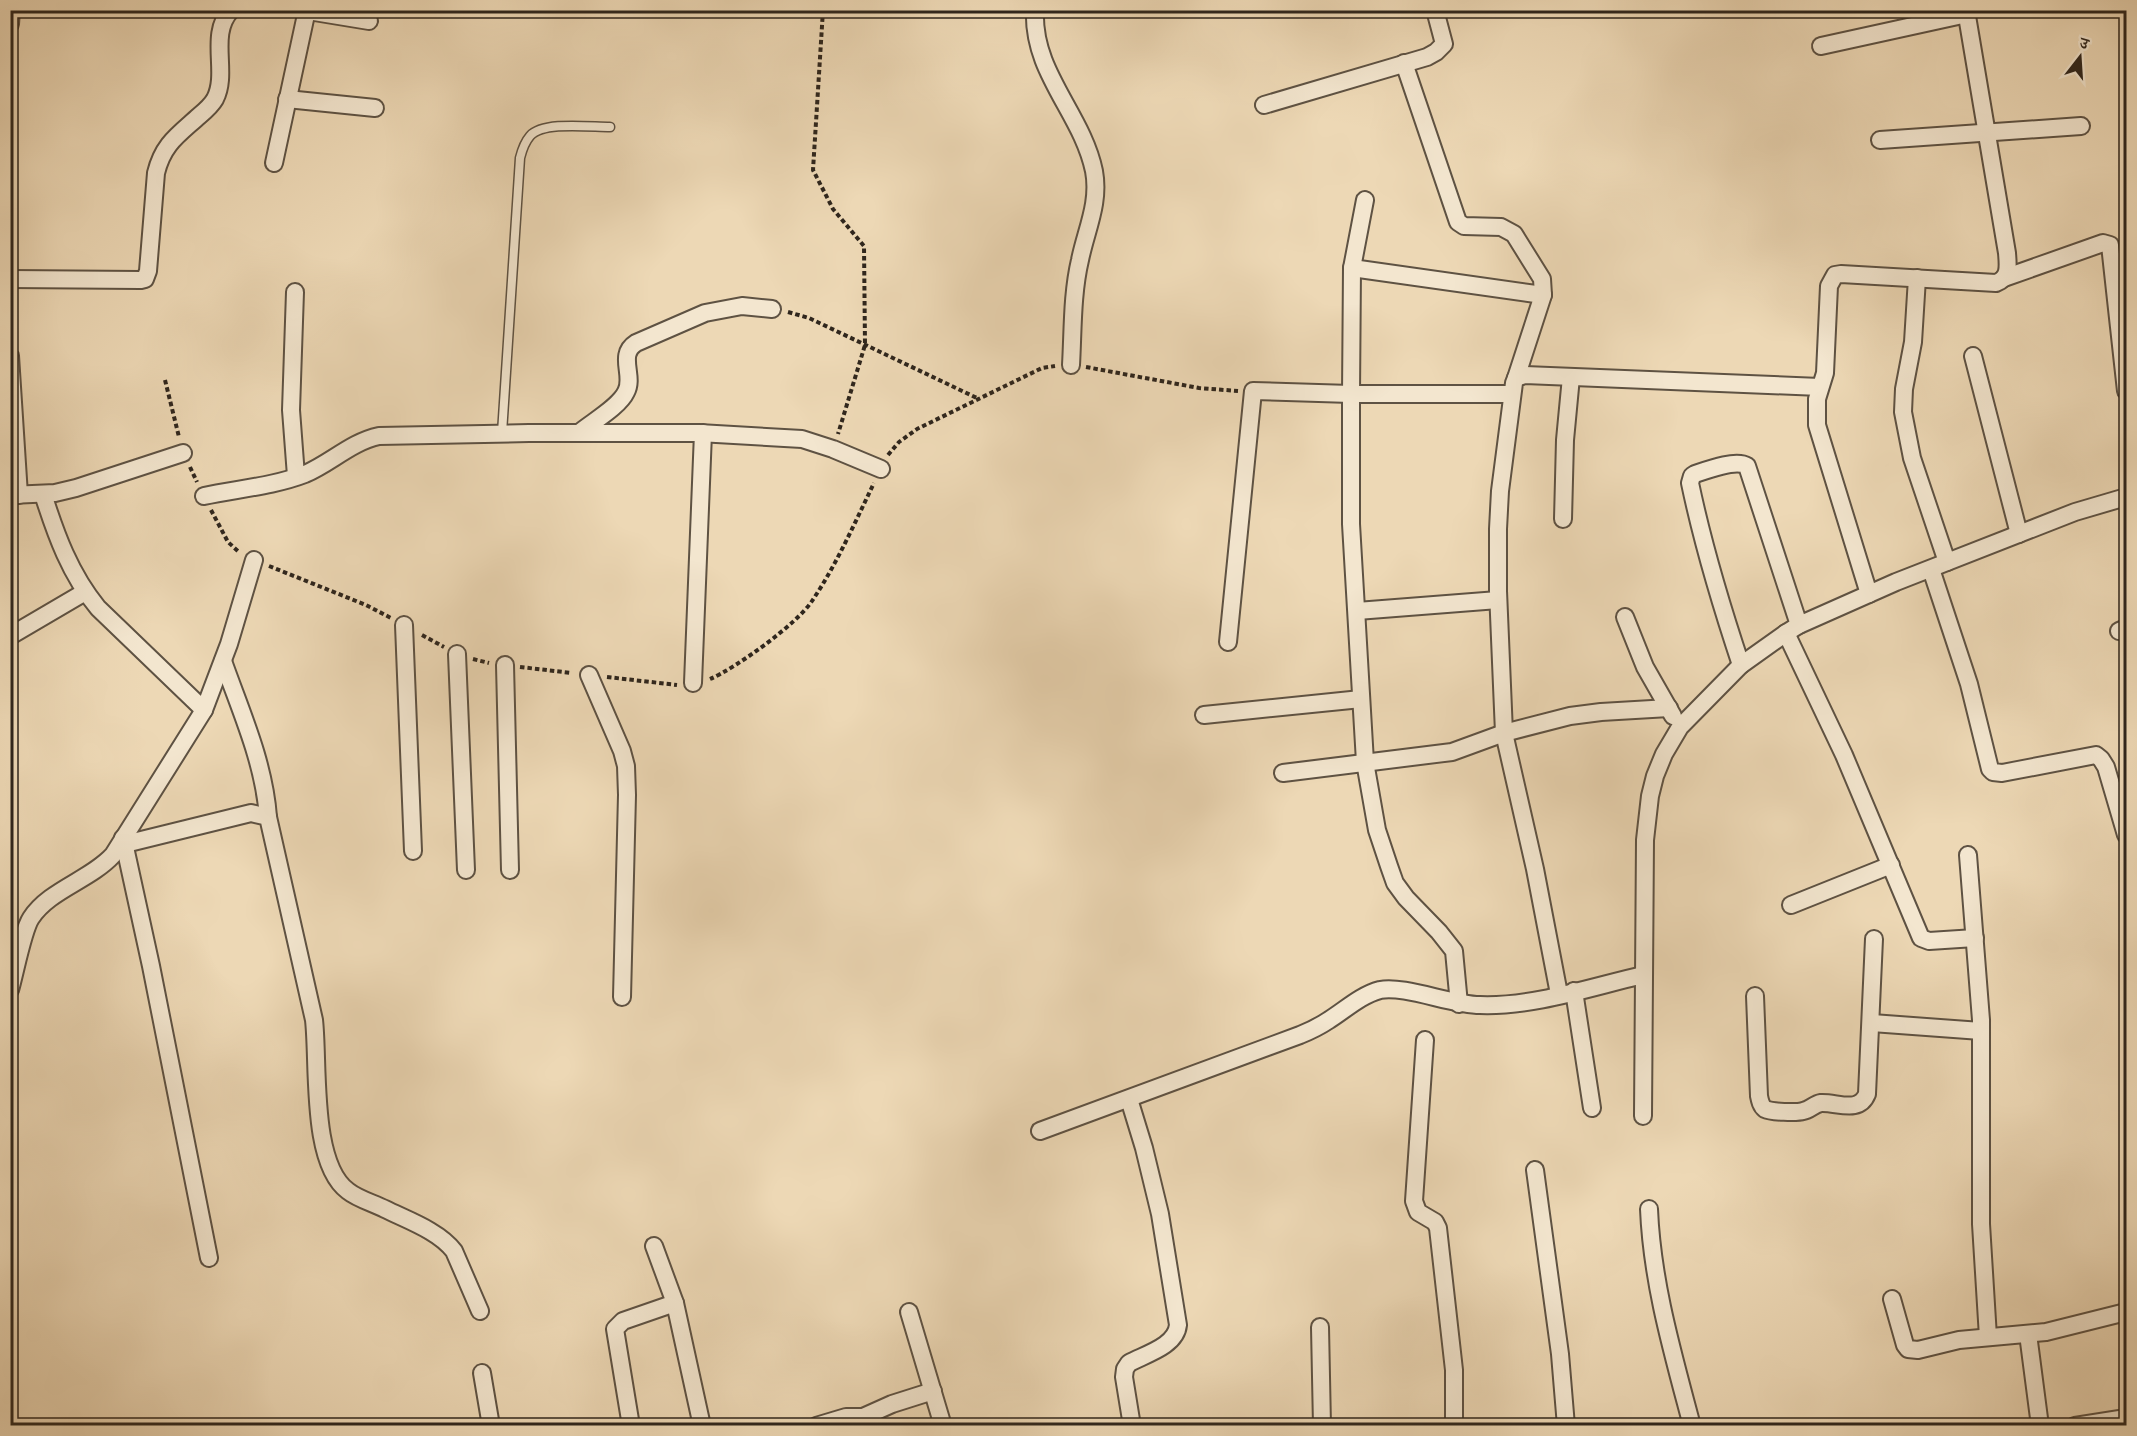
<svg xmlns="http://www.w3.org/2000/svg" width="2137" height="1436" viewBox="0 0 2137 1436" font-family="'Old Standard TT','Noto Serif Devanagari',serif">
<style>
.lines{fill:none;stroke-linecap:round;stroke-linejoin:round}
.service-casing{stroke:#5e5243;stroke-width:11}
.minor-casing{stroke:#5e5243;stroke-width:20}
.path{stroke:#2f261d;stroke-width:4;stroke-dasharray:4.5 3;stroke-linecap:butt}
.service{stroke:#f3e6cf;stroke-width:8}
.minor{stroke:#f3e6cf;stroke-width:16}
</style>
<rect width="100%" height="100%" fill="#edd8b5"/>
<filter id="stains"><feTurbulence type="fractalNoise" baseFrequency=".00333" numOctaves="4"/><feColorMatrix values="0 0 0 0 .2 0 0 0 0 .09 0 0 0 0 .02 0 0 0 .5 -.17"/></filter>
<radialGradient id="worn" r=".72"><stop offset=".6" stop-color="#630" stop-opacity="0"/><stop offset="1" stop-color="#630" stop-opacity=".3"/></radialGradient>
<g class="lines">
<defs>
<path id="service" d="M502 433 520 158C522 150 524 143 530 136 543 121 590 127 610 127"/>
<g id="minor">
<polyline points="302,10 369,21"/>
<path d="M1035 10C1032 73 1082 113 1094 171 1100 203 1086 230 1080 260 1072 294 1073 330 1071 365"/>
<polyline points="10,24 11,10"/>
<polyline points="1821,46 1967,14"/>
<polyline points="1404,63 1458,222 1464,226 1501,227 1514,234 1542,279 1543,295 1516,378"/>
<polyline points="287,99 375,108"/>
<polyline points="1264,105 1427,57 1436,52 1444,44 1435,10"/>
<polyline points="1880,140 2081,126"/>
<polyline points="274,163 307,10"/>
<polyline points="1365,200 1352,268 1351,394 1351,524 1365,762 1377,830 1389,866 1395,883 1406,898 1439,932 1454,951 1459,1004"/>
<polyline points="1352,268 1543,295"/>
<polyline points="1917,278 1913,342 1904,389 1903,412 1912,458 1947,562"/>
<polyline points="2004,278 2103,243 2110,245 2126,391"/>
<path d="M10 279 141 280 145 279 148 271 156 173C163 144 178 135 199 116 205 111 211 106 215 99 229 72 208 35 231 10"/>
<polyline points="295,292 291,410 296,476"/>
<polyline points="10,356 19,495"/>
<polyline points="1973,356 2019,534"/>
<path d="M579 433C592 422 619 407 626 392 635 376 617 355 636 343L705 313 742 306 772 309"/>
<path d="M43 494C56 535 70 574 98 608L204 710"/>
<polyline points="10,495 55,493 76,488 183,453"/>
<path d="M204 496C237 489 274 486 305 474 331 463 351 442 379 436L529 433H699L802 439 833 449 881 469"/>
<polyline points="1563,519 1565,440 1571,377"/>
<polyline points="1931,569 1969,684 1990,769 1993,772 2002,773 2096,755 2101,759 2106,767 2126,835"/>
<path d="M1869 594 1817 425V399L1825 373 1829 286 1835 275 1841 274 1996 283C2010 278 2008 266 2007 253L1966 10"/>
<polyline points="1357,611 1498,600"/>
<polyline points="1625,617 1645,667 1673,716"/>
<polyline points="404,625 413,851"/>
<polyline points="2119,631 2126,628"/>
<polyline points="1786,633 1844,755 1921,938 1929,941 1975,938"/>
<polyline points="10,636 85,592"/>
<polyline points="1228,642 1253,391 1351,394 1512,394"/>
<polyline points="457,654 466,870"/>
<path d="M223 661C241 712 264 762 268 817"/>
<polyline points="505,665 510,870"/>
<path d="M1741 665C1721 605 1703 545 1690 483L1692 476 1695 474C1707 470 1736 459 1747 466L1799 625"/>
<polyline points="589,675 622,751 626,766 627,795 622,997"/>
<polyline points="693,683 703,433"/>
<polyline points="1204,715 1361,699"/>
<polyline points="1283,773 1452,752 1504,733 1570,716 1601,712 1669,708"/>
<polyline points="123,838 151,966 209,1258"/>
<path d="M125 844 251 813 268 817 314 1020C319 1063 310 1163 348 1191 358 1199 373 1203 385 1209 407 1220 439 1231 454 1251L480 1311"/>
<polyline points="1968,855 1981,1020 1981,1224 1988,1337"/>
<polyline points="1791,905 1891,865"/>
<path d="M10 990C15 973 23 930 31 918 49 890 90 880 113 855L204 710 229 644 254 560"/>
<polyline points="1574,991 1592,1108"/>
<polyline points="1559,994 1535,869 1504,733 1498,591 1498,529 1500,491 1514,383 1516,378 1525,375 1820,387"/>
<path d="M1755 996 1759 1096C1760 1101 1761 1106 1765 1109 1771 1112 1797 1113 1803 1111 1810 1110 1814 1104 1821 1103 1837 1102 1859 1114 1867 1094L1874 939"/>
<polyline points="1872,1023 1981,1031"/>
<polyline points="1425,1040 1414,1201 1418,1212 1435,1222 1438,1228 1454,1370 1454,1426"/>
<path d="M1129 1099 1144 1148 1160 1214 1178 1325C1176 1346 1146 1354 1129 1363L1125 1369 1124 1377 1132 1426"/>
<polyline points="1643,1116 1645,840 1650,796 1655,776 1664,754 1680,727 1741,665 1786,633 1799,625 1896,582 2075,512 2126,497"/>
<path d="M1040 1131 1300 1035C1310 1031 1320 1026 1329 1020 1345 1010 1361 995 1380 990 1404 985 1452 1005 1480 1005 1533 1007 1591 987 1643 975"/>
<polyline points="1535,1170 1560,1354 1566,1426"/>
<path d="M1649 1209C1652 1283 1673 1354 1692 1426"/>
<polyline points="654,1246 675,1303 702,1426"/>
<polyline points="1892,1299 1905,1345 1908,1349 1918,1350 1959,1340 2046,1332 2126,1312"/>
<polyline points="909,1312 943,1426"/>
<polyline points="1320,1327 1322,1426"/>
<polyline points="2028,1334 2040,1426"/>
<polyline points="482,1373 491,1426"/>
<polyline points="863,1417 892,1404 933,1391"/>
<polyline points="631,1426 615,1329 623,1321 675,1303"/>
<polyline points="816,1426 846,1417 863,1417 869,1425"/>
<polyline points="2075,1426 2126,1418"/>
</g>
</defs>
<!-- service casing -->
<use href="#service" class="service-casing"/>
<!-- minor casing -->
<use href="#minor" class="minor-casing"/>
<!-- path -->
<g class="path">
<polyline points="823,10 813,170 833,209 864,246 865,345 838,434"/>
<polyline points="788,312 809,318 979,399"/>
<polyline points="1086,367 1199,388 1238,391"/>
<polyline points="165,380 179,437"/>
<polyline points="888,455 899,442 917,429 1042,368 1055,366"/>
<polyline points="190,467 197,482"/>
<polyline points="211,510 228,542 240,553"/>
<polyline points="269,566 366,605 391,618"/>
<polyline points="422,635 444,647"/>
<polyline points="473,659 489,663"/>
<polyline points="520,667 572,673"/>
<polyline points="607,677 677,685"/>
<path d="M710 679C736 668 797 624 812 601 837 564 855 522 874 483"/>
</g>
<!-- service -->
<use href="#service" class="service"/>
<!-- minor -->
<use href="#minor" class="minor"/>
</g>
<!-- margin -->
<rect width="2137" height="1436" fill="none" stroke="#edd8b5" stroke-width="36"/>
<rect x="12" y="12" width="2113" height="1412" fill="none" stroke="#2f261d" stroke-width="3"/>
<rect x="18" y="18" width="2101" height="1400" fill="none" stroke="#2f261d" stroke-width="1.5"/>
<!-- north arrow -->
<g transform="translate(2080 57) rotate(17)" stroke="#f3e6cf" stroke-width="4.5" paint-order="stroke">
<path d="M0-4.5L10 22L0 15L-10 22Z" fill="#2f261d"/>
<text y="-9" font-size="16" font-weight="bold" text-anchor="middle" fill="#2f261d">उ</text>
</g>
<rect width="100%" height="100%" filter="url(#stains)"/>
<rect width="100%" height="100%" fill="url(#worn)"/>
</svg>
